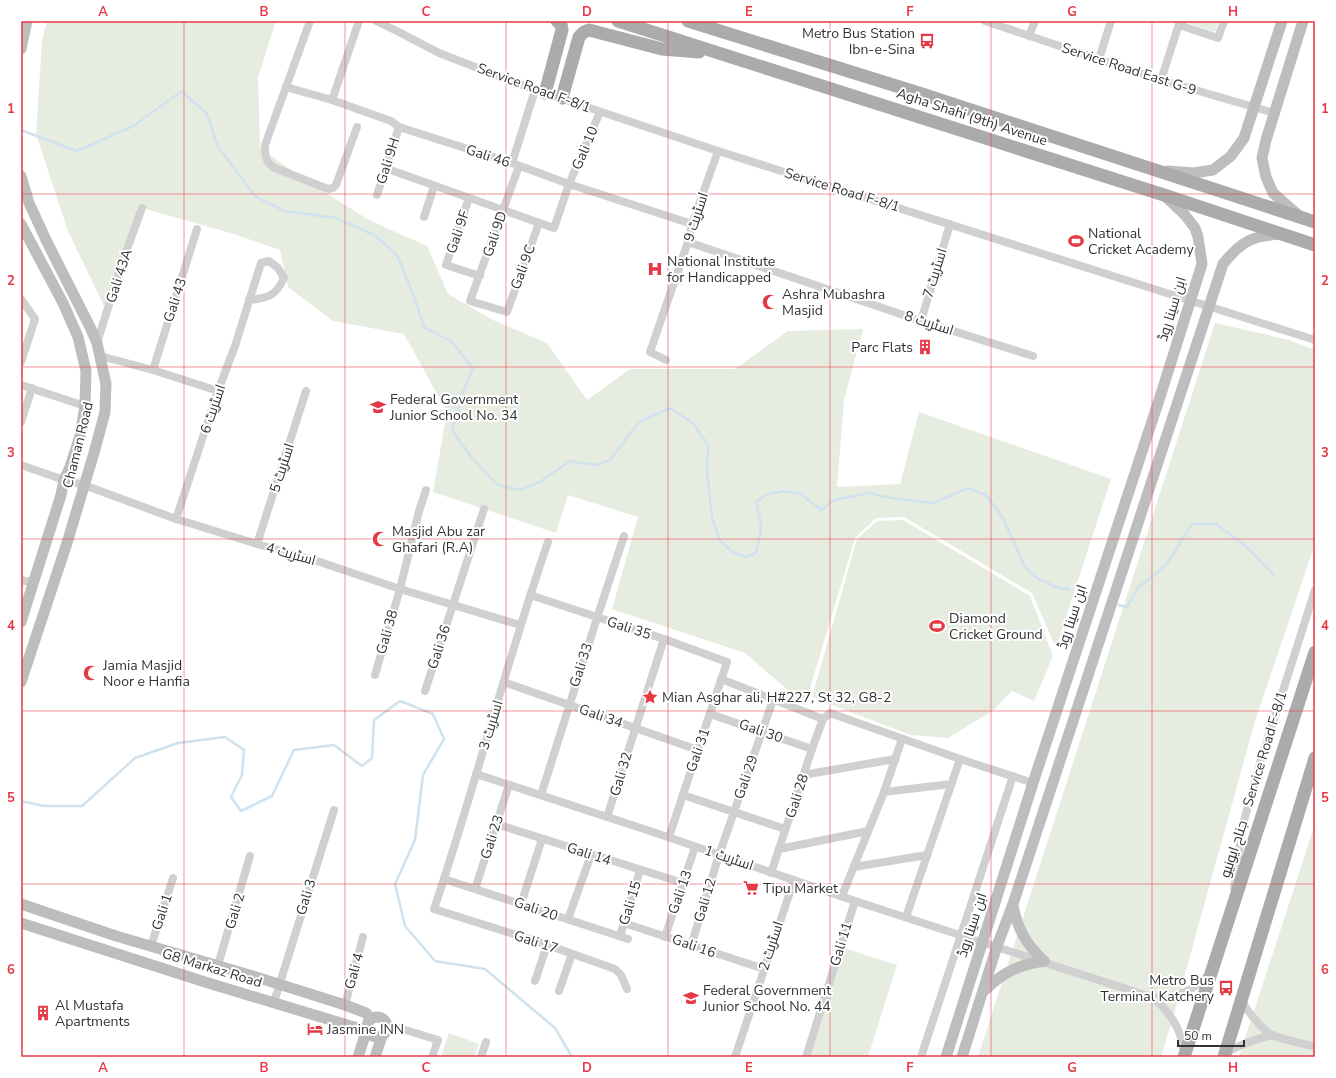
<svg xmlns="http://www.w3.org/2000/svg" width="1336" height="1078" viewBox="0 0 1336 1078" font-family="'Nunito Sans',Cairo,sans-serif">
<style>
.green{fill:#e6ecdf}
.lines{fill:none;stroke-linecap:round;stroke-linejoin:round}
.stream{stroke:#cfe2ee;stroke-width:2.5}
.street{stroke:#d0d0d0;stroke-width:8}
.secondary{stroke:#bdbdbd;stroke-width:11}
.primary{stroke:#ababab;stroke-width:13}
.grid{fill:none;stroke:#e63946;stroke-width:1;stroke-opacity:0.55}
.labels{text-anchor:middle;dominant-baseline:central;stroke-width:4;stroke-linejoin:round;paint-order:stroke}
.poi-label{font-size:14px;fill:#333;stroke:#fff;text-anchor:start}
.street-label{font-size:14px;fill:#333;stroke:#fff}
.neatline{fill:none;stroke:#e63946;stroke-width:1.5}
.grid-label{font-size:13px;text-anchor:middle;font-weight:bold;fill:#e63946}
</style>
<rect width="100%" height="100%" fill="#fff"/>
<!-- green -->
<g class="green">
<polygon points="47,21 276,21 258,77 260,148 310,183 369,220 427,246 448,294 493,320 547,343 587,400 630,369 735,369 788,331 863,329 844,400 837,487 900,484 919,412 1111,479 1056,648 1032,593 904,517 876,518 855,538 805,705 745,653 612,609 638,517 568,495 556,533 433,492 447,412 404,334 333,321 288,287 280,250 234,234 142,208 104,306 68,231 36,134 42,41"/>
<polygon points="1185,21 1219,21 1215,32 1185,22"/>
<polygon points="1215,323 1289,340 1315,350 1315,544 1255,721 1174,1014 1161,1057 978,1057"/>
<polygon points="903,520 1030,596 1053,656 1034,701 1012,691 994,710 948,738 910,735 812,697 857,539 877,521"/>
<polygon points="1315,824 1315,1057 1239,1057"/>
<polygon points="844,948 897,965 868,1057 810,1057"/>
<polygon points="449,1033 479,1044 474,1057 441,1057"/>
</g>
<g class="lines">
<!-- stream -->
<g class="stream">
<path d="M21 130 77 151 133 126 182 91 207 114 218 147 256 197 284 211 336 218 374 235 397 255 414 296 424 327 452 342 473 368 463 392 452 430 471 457 498 485 519 490 540 482 570 461 595 465 610 460 639 422 670 408 693 423 708 445 707 471 712 517 719 539 732 552 747 557 756 553C757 545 761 536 761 527 761 518 756 510 757 501L768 494 784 491 801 494 821 510 834 500 869 493 892 498 934 503 968 488 986 495 1003 518 1025 567 1037 578 1056 587 1069 590"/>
<polyline points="1119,605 1127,607 1138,588 1166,565 1192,524 1216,524 1248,548 1274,575"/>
<polyline points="21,801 44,806 82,806 135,758 178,743 225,737 244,750 242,775 231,797 241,811 272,796 294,750 334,745 362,766 372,758 374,720 400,701 433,714 444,739 423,775 415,840 395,884 405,926 435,961 485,969 555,1028 572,1057"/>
</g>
<!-- street -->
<g class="street">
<path d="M310 21 265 145C265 155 265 162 275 168L328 189 333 188 336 185 357 127"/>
<polyline points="376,21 397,31 439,53 535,90 545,93 718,151 1315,340"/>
<polyline points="985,21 1161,80 1274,113"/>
<polyline points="1179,25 1218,38 1224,21"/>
<polyline points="1029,36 1035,21"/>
<polyline points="1099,59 1111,21"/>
<polyline points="1161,80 1180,21"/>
<polyline points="286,87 332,100 391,121 399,127 512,163 569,184 692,224"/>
<polyline points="332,100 359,21"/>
<polyline points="512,163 535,90"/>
<polyline points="519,166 470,301 507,312 539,223"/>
<polyline points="385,168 554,228 569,184 600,112"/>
<polyline points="377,195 399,127"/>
<polyline points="469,198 446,265 480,276"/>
<polyline points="424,217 434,186"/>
<polyline points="688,242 921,321 1033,356"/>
<polyline points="21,299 35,319 21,362"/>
<polyline points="921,321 950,224"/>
<polyline points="97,343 121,266 142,208"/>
<polyline points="100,356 153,370 218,391"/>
<polyline points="666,360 650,352 688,242 692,224 718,151"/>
<polyline points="153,370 197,229"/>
<polyline points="21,385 85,406"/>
<polyline points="21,422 32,388"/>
<polyline points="21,465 64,480 84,485 176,519 257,544 314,560 400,589 520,625"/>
<path d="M176 519 218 391 235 346 261 263 269 261 278 268 284 278C276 296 268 298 249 300"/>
<path d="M548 542C506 663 475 788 434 909L539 942 615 969 621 975 627 989"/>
<polyline points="257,544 306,391"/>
<polyline points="21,580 34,583"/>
<polyline points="530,595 664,639 727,662 669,837"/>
<polyline points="375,675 400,589 419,511 426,490"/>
<polyline points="721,679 823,719"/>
<polyline points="504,682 698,750"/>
<polyline points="425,691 484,509"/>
<polyline points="710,714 812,749"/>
<path d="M476 774 653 832 855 901 1154 998C1178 997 1191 992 1209 975"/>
<polyline points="803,775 895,759"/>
<polyline points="884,792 902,739"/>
<polyline points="541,795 597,618 624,536"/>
<polyline points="683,795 785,829"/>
<polyline points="607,817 664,639"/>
<polyline points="496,824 683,883"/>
<polyline points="779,849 868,831"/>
<polyline points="854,867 927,855"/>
<polyline points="771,873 812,749 823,719 830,713 960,759 1033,783"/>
<polyline points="444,879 628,939"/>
<polyline points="1234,888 1242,828 1260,763 1315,590"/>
<polyline points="475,889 509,785"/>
<polyline points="842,896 884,792 951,784"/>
<polyline points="521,904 542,839"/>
<polyline points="906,917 960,759"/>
<polyline points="568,919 591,855"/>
<polyline points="624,923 764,969"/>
<polyline points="620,936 640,870"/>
<polyline points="665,937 695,847"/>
<polyline points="151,946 173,878"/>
<polyline points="691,946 719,855 773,700"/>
<polyline points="218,965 250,856"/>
<polyline points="535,981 547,945"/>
<polyline points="559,991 572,954"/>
<path d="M1154 998C1171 1014 1180 1027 1184 1051"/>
<path d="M1241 1000C1249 1013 1259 1027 1272 1035 1281 1039 1305 1044 1315 1047"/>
<polyline points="274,1002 334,810"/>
<polyline points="345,1005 363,937"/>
<polyline points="386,1024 438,1040 432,1057"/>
<path d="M1225 1054C1240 1044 1255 1039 1273 1035"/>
<polyline points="481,1057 486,1042"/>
<polyline points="735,1057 794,880"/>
<polyline points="806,1057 855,901"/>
<polyline points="921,1057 1013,776"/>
</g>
<!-- secondary -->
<g class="secondary">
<polyline points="21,49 27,21"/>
<polyline points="1168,171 1193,173 1213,170 1231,156 1244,138 1282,21"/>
<polyline points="21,176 29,203 47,242 90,327 97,343 106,384 105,412 94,453 67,543 21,682"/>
<polyline points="1298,215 1273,193 1266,177 1262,158 1266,140 1303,21"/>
<polyline points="21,224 63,303 78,337 86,371 85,406 80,436 70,467 64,480 61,495 21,622"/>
<polyline points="21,904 116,936 253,976 345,1005 366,1013 371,1019"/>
<path d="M1013 906C1018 930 1026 944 1044 961"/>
<polyline points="21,923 205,982 354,1027 367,1029 358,1057"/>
<path d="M985 990C1003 972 1019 965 1044 961"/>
<circle cx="377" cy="1027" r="10"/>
<polyline points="375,1057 382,1036"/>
<polyline points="946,1057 1033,783 1160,397 1202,264 1198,237 1195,228 1185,215 1164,195"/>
<path d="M962 1057 997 946 1013 904 1223 264C1232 253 1242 242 1256 238 1263 235 1273 235 1282 234"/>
</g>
<!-- primary -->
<g class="primary">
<polyline points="618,21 1164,195 1315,245"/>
<polyline points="688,21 922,94 1315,222"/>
<polyline points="545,93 562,30 561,24 557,21"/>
<polyline points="562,98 579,37 584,32 589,30 662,49 699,52"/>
<polyline points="1184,1057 1315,652"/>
<polyline points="1224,1057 1315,758"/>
</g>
</g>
<!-- grid -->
<path class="grid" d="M184 21V1057M345 21V1057M506 21V1057M668 21V1057M830 21V1057M991 21V1057M1152 21V1057M21 194H1315M21 367H1315M21 539H1315M21 711H1315M21 884H1315"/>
<!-- icons -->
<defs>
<symbol id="bus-bare" viewBox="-9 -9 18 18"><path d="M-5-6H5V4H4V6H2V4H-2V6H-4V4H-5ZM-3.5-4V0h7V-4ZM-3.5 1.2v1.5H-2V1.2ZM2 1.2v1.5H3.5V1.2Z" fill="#e63946" stroke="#fff" stroke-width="2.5" paint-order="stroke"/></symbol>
<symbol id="stadium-bare" viewBox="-9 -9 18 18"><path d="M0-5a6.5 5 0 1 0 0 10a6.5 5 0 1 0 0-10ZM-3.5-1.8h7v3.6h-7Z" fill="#e63946" stroke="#fff" stroke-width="2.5" paint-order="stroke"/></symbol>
<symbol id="hospital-bare" viewBox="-9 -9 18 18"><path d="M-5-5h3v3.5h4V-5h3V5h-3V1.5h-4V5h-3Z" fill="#e63946" stroke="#fff" stroke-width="2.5" paint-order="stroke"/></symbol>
<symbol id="mosque-bare" viewBox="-9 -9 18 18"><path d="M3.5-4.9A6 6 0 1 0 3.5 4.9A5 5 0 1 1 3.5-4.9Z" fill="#e63946" stroke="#fff" stroke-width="2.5" paint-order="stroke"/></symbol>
<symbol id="building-bare" viewBox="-9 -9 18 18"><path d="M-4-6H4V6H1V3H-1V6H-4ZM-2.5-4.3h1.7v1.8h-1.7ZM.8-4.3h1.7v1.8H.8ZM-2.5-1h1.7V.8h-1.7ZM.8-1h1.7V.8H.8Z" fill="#e63946" stroke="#fff" stroke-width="2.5" paint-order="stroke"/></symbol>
<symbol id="school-bare" viewBox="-9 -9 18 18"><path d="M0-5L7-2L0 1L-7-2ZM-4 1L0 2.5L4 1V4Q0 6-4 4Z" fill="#e63946" stroke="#fff" stroke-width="2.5" paint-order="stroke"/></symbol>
<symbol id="sight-bare" viewBox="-9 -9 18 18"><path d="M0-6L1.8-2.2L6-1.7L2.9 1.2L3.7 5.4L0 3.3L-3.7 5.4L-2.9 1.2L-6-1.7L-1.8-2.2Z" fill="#e63946" stroke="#fff" stroke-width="2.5" paint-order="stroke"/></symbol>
<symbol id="supermarket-bare" viewBox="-9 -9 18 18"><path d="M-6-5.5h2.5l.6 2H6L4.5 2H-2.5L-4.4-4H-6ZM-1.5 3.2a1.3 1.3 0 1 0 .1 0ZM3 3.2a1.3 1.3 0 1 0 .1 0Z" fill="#e63946" stroke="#fff" stroke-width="2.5" paint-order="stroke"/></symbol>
<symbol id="hotel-bare" viewBox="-9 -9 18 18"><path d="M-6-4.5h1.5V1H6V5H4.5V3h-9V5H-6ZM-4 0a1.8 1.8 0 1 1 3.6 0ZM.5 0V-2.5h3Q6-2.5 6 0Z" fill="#e63946" stroke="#fff" stroke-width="2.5" paint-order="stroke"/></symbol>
</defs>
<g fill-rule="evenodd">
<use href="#bus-bare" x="916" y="30" width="22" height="22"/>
<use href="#stadium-bare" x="1065" y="230" width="22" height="22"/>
<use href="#hospital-bare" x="644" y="258" width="22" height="22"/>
<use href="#mosque-bare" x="759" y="291" width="22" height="22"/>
<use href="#building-bare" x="914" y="336" width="22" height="22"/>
<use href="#school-bare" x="367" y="396" width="22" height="22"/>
<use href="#mosque-bare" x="369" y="528" width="22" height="22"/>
<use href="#stadium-bare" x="926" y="615" width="22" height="22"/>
<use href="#mosque-bare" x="80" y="662" width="22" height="22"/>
<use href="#sight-bare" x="639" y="686" width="22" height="22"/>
<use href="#supermarket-bare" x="740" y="877" width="22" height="22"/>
<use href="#bus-bare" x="1215" y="977" width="22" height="22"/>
<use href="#school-bare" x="680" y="987" width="22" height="22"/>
<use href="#building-bare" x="32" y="1002" width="22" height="22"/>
<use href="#hotel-bare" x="304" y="1018" width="22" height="22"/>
</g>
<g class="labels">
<!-- poi labels -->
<g class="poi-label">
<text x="915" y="33" text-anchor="end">Metro Bus Station<tspan x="915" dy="16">Ibn-e-Sina</tspan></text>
<text x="1088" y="233">National<tspan x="1088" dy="16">Cricket Academy</tspan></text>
<text x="667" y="261">National Institute<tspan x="667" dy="16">for Handicapped</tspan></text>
<text x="782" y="294">Ashra Mubashra<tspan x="782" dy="16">Masjid</tspan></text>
<text x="913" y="347" text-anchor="end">Parc Flats</text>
<text x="390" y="399">Federal Government<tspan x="390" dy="16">Junior School No. 34</tspan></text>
<text x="392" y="531">Masjid Abu zar<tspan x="392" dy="16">Ghafari (R.A)</tspan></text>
<text x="949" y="618">Diamond<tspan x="949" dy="16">Cricket Ground</tspan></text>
<text x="103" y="665">Jamia Masjid<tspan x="103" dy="16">Noor e Hanfia</tspan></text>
<text x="662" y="697">Mian Asghar ali, H#227, St 32, G8-2</text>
<text x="763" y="888">Tipu Market</text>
<text x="1214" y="980" text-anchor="end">Metro Bus<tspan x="1214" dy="16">Terminal Katchery</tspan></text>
<text x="703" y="990">Federal Government<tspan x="703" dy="16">Junior School No. 44</tspan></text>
<text x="55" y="1005">Al Mustafa<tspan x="55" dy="16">Apartments</tspan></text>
<text x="327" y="1029">Jasmine INN</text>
</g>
<!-- street labels -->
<g class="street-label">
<text transform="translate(1129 69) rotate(18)">Service Road East G-9</text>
<text transform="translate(534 88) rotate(20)">Service Road F-8/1</text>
<text transform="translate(972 117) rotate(18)">Agha Shahi (9th) Avenue</text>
<text transform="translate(585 148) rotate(-67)">Gali 10</text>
<text transform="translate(488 156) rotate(18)">Gali 46</text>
<text transform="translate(388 161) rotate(-72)">Gali 9H</text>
<text transform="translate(842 190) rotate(17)">Service Road F-8/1</text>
<text transform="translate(696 217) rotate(-72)">اسٹریٹ 9</text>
<text transform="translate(458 232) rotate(-71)">Gali 9F</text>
<text transform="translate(495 234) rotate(-71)">Gali 9D</text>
<text transform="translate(523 267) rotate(-70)">Gali 9C</text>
<text transform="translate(935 273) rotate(-73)">اسٹریٹ 7</text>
<text transform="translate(119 276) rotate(-72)">Gali 43A</text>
<text transform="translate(175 300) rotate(-72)">Gali 43</text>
<text transform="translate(1172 309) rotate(-73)">ابن سینا روڈ</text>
<text transform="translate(929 323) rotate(18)">اسٹریٹ 8</text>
<text transform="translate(213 409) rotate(-71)">اسٹریٹ 6</text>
<text transform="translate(78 445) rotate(-76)">Chaman Road</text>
<text transform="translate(282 468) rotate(-72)">اسٹریٹ 5</text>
<text transform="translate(291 554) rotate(16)">اسٹریٹ 4</text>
<text transform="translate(1072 617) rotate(-72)">ابن سینا روڈ</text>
<text transform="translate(629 628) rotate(18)">Gali 35</text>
<text transform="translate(387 632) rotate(-74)">Gali 38</text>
<text transform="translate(439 647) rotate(-72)">Gali 36</text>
<text transform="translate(581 665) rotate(-72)">Gali 33</text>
<text transform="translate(601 716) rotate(19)">Gali 34</text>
<text transform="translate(491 725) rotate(-73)">اسٹریٹ 3</text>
<text transform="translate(761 731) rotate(19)">Gali 30</text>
<text transform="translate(1265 749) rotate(-73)">Service Road F-8/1</text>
<text transform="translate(698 750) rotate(-71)">Gali 31</text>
<text transform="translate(621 774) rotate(-73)">Gali 32</text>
<text transform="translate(746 777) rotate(-71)">Gali 29</text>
<text transform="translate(797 796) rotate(-72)">Gali 28</text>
<text transform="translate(492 837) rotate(-72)">Gali 23</text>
<text transform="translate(1234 849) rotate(-72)">جناح ایونیو</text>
<text transform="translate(589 854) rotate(18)">Gali 14</text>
<text transform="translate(729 858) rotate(19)">اسٹریٹ 1</text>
<text transform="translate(680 892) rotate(-71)">Gali 13</text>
<text transform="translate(306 897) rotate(-73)">Gali 3</text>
<text transform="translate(705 900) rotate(-73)">Gali 12</text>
<text transform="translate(630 903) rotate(-73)">Gali 15</text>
<text transform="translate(536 909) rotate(19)">Gali 20</text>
<text transform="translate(235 911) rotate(-73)">Gali 2</text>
<text transform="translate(162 912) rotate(-72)">Gali 1</text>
<text transform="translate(972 925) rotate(-72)">ابن سینا روڈ</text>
<text transform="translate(536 942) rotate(18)">Gali 17</text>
<text transform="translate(841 944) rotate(-73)">Gali 11</text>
<text transform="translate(694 946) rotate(19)">Gali 16</text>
<text transform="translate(771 946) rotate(-72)">اسٹریٹ 2</text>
<text transform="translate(212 968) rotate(17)">G8 Markaz Road</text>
<text transform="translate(354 971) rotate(-75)">Gali 4</text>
</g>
</g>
<!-- border -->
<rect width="1336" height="1078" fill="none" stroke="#ffffff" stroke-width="44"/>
<!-- scale -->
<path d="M1178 1040v6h66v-6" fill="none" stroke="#333333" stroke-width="2"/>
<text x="1184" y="1040" font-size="12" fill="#333333" stroke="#ffffff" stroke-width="3" paint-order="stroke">50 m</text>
<rect x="22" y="22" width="1292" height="1034" class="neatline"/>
<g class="grid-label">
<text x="103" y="16">A</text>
<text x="264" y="16">B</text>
<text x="426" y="16">C</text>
<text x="587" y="16">D</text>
<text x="749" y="16">E</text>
<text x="910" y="16">F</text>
<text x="1072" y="16">G</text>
<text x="1233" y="16">H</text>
<text x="11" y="113">1</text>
<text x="1325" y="113">1</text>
<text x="11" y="285">2</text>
<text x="1325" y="285">2</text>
<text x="11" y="457">3</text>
<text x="1325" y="457">3</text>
<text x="11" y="630">4</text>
<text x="1325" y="630">4</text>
<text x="11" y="802">5</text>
<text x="1325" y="802">5</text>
<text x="11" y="974">6</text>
<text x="1325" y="974">6</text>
<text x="103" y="1072">A</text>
<text x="264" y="1072">B</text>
<text x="426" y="1072">C</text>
<text x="587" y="1072">D</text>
<text x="749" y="1072">E</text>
<text x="910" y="1072">F</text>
<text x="1072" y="1072">G</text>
<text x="1233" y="1072">H</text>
</g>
</svg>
